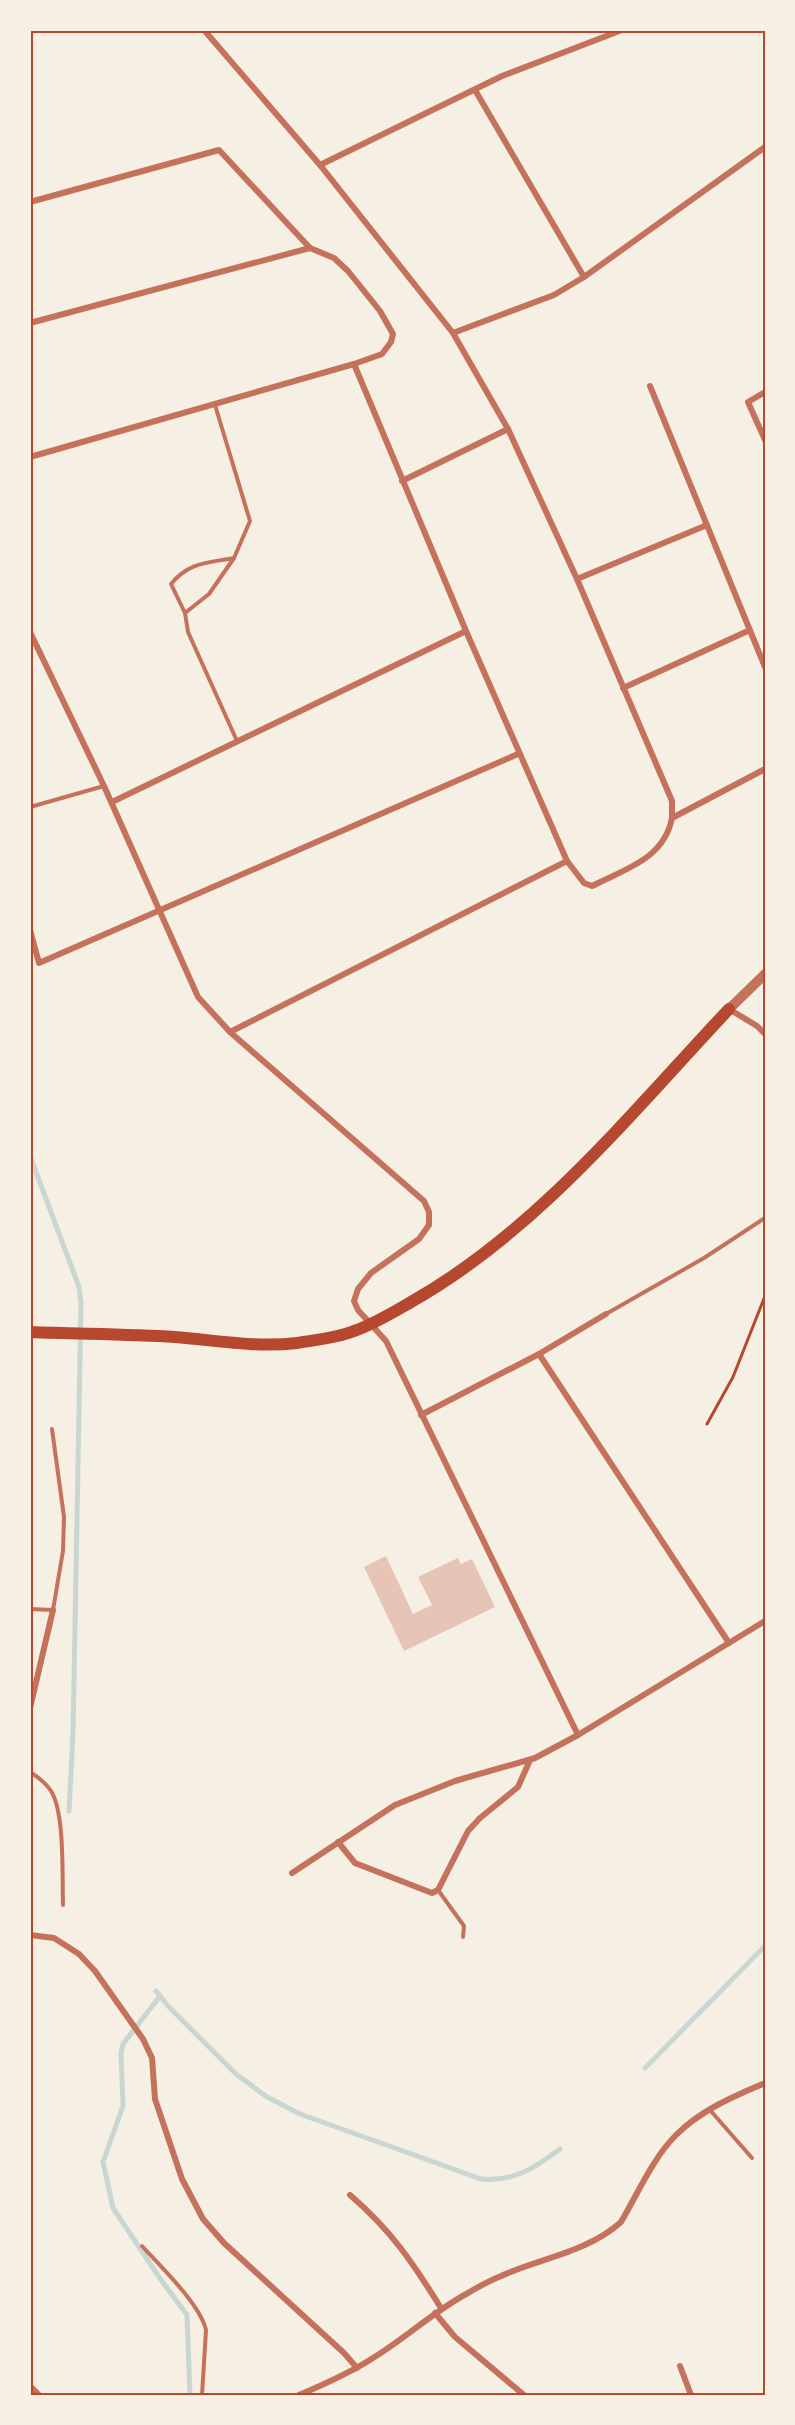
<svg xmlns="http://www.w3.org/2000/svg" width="795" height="2425" viewBox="0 0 795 2425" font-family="'PT Sans Narrow',sans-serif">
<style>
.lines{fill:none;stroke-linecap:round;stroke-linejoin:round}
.stream{stroke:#c9d6d2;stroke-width:5}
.building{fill:#e6c5b7}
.path{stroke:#b5482f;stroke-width:3}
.service{stroke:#c5725c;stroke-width:4}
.minor{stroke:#c5725c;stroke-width:6}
.tertiary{stroke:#c5725c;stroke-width:10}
.secondary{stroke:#b5482f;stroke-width:12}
.neatline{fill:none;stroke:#b5482f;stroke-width:2}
</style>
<rect width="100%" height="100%" fill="#f6efe4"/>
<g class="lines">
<!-- stream -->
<g class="stream">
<polyline points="30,1156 79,1287 81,1303 73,1734 69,1811"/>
<path d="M156 1991 169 2007 236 2074 267 2097 300 2114 481 2179C513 2182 535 2168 560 2149"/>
<polyline points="160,1996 123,2044 121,2053 123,2106 103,2162 113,2208 159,2277 187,2315 190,2395"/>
<polyline points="645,2068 765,1946"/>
</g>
</g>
<!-- building -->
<polygon class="building" points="386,1556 413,1614 432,1605 418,1577 458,1558 461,1564 472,1559 495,1607 404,1651 364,1567"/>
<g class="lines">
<!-- path -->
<polyline class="path" points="707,1424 733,1377 765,1296"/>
<!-- service -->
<g class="service">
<path d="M234 558C207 563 189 562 171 584L185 613 188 632 237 741"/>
<polyline points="185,613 209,594 234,558 250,521 215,405"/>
<polyline points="30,807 104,786"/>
<polyline points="606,1314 704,1258 765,1218"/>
<polyline points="30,1609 53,1610 63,1551 64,1517 52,1429"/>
<path d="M30 1772C38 1777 46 1783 51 1791 65 1813 62 1877 63 1905"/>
<polyline points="438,1890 464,1926 463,1937"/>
<polyline points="710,2110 752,2158"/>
<path d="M142 2246C160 2266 200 2304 206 2330L202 2395"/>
</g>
<!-- minor -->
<g class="minor">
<polyline points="204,30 320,165 453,333 508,429 577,579 672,801 672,818"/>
<polyline points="475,90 584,277"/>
<polyline points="320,165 502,76 622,30"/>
<polyline points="30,202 219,150 310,248 334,258 348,271 380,311 393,334 391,342 382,354 354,364 30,457"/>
<polyline points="30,323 310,248"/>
<polyline points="453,333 554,295 584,277 765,147"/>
<path d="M354 364 466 631 567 861 584 883 592 886C625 869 664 859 672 818L765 769"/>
<polyline points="650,386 765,667"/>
<polyline points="765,392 748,402 765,440"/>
<polyline points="402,481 508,429"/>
<polyline points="577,579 707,525"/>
<polyline points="30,632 104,786 198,997 230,1032 424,1201 429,1212 429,1225 419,1239 371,1273 358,1289 354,1301 358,1310 386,1341 578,1735"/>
<polyline points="623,688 750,630"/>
<polyline points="112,802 466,631"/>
<polyline points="30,930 39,963 518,754"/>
<polyline points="729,1009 757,1026 765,1034"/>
<polyline points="230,1032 567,861"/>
<polyline points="539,1354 729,1643"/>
<polyline points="421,1415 539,1354 606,1314"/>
<polyline points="30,1708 53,1610"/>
<polyline points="338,1842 355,1863 432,1893 438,1890 468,1831 480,1818 518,1787 530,1760"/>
<polyline points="292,1873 395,1805 455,1781 535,1758 578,1735 765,1621"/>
<polyline points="30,1935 54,1938 79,1954 95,1971 143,2039 152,2058 155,2099 182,2179 203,2219 224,2243 344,2353 357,2368"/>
<path d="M350 2195C391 2230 413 2263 441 2308"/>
<polyline points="435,2313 455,2337 524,2395"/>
<polyline points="680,2366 691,2395"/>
<polyline points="30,2386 39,2395"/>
<path d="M299 2395C325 2384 350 2373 373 2358 406 2338 434 2311 468 2293 478 2287 489 2281 501 2276 541 2258 588 2252 621 2222 638 2193 653 2158 676 2135 701 2110 734 2096 765 2083"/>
</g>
<!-- tertiary -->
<polyline class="tertiary" points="729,1009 765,974"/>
<!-- secondary -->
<path class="secondary" d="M30 1332C78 1334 127 1334 175 1337 214 1340 257 1348 297 1343 315 1340 337 1338 354 1331 374 1324 392 1313 411 1302 537 1231 631 1113 729 1009"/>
</g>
<!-- border -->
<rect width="795" height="2425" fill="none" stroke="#f6efe4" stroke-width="63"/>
<rect x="32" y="32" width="732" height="2362" class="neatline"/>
</svg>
